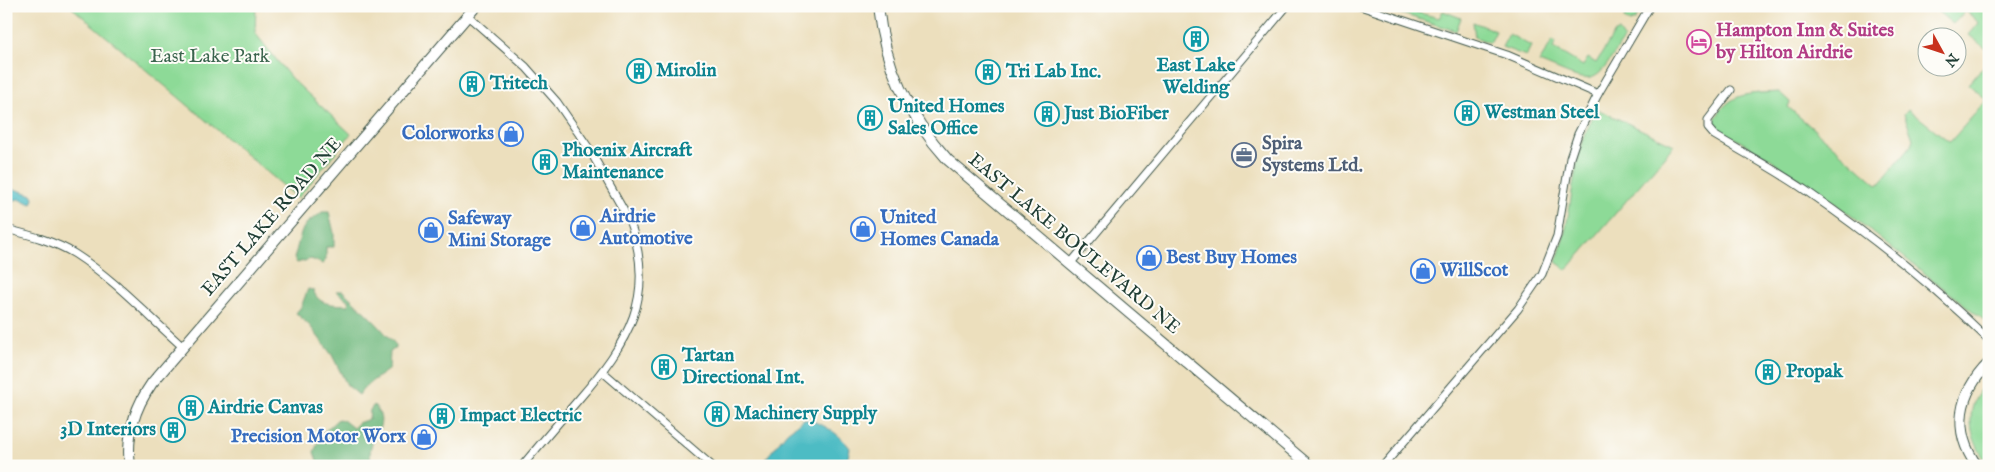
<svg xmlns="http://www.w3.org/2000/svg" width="1995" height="472" viewBox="0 0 1995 472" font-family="'IM FELL English',serif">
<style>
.green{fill:#8dda97;stroke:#568c66}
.forest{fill:#72ba80;stroke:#487c5a}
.water{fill:#4ebcc4;stroke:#367c7c}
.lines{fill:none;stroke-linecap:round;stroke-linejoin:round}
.street-casing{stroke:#3e5549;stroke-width:9}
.secondary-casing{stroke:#3e5549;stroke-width:12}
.street{stroke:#fff;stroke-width:7}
.secondary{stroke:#fff;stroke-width:10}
.labels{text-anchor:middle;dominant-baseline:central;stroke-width:4;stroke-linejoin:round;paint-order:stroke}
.hotel-label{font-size:19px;font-weight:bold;fill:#b23c85;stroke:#fdfcf7;text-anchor:start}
.park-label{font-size:19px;fill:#3a644d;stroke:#fdfcf7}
.culture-label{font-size:19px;font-weight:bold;fill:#0d838f;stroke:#fdfcf7;text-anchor:start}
.shop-label{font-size:19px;font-weight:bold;fill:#366cbe;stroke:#fdfcf7;text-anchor:start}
.service-label{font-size:19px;font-weight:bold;fill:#4e5e75;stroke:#fdfcf7;text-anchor:start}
.street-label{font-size:19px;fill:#1f3d34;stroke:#fdfcf7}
</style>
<rect width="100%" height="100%" fill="#fdfcf7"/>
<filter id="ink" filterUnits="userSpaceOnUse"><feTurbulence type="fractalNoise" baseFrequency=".02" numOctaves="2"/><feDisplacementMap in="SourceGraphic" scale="10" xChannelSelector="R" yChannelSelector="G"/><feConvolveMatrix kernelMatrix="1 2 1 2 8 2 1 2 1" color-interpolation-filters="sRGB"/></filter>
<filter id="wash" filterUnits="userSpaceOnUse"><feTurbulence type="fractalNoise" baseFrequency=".0096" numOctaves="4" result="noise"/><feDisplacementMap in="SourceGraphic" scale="20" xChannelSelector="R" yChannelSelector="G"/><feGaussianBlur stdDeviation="1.12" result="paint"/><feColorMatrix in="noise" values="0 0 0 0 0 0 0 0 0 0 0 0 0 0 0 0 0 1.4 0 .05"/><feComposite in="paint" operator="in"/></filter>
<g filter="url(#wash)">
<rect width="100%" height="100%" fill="#ecdfbd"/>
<!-- green -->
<g class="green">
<polygon points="70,6 256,6 255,33 291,78 351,134 298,198"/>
<polygon points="1392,6 1439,18 1443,11 1461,18 1456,31 1393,11"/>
<polygon points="1630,6 1643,6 1635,20 1630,22 1624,19"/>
<polygon points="1931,6 1989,6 1989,51 1969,35 1979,23 1966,11 1953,24"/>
<polygon points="1473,22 1496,31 1490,43 1475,37"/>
<path d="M1619 31 1624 38C1592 91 1594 84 1539 62L1553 40 1556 42 1553 48 1583 66 1588 58 1596 63 1615 32Z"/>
<polygon points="1509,34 1531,46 1526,56 1502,47"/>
<path d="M1989 60V324L1835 203 1766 156 1720 130 1714 121C1730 91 1749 94 1779 92L1790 102 1788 107 1878 185 1910 147 1913 139 1904 114 1908 109 1950 142 1987 100 1968 84Z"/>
<path d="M1597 109 1674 145 1567 270 1556 262C1576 209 1568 161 1597 109Z"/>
<path d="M1989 378V466C1967 436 1963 407 1989 378Z"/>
</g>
<!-- forest -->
<g class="forest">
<path d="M322 212H329L334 233V247H326V259L323 264 311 259 297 263 294 258C298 247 299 233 306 224 310 220 317 217 322 212Z"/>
<path d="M308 289 313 290C319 306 332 304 348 305L349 301 336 291H343L375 322 396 345V348L390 352 389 369C378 378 366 383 359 395L347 385 332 355 310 326 296 313 301 307Z"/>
<path d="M374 405C386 418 380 428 373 442 369 448 370 459 371 466H319L314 452 322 434 338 419 343 420 353 428 358 423 369 419 370 410Z"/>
</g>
<!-- water -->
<g class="water">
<polygon points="14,189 33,195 34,198 32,204 18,199 12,201 7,199 7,192"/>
<path d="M804 419C821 422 839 433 850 448L846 466H760L787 432Z"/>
</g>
</g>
<g filter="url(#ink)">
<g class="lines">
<defs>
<g id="street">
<polyline points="1360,6 1507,55 1598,94"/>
<path d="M468 16 526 67 557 102 588 147 629 220C658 296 628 342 579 399 560 421 541 443 522 466"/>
<path d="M1731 90 1708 120V128L1714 135C1744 153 1776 170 1805 190 1870 235 1933 285 1989 340"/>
<path d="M6 229C30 235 54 241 75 254 114 279 148 316 183 347"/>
<polyline points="1070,264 1287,6"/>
<polyline points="603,372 712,466"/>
<polyline points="1383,466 1518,309 1542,274 1557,236 1570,158 1578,134 1598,94 1650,6"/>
</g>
<g id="secondary">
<path d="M878 6C884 65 908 116 948 160L1310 466"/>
<path d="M130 466C126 435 134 409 152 383L476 6"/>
<path d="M1977 466C1951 430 1959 393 1989 363"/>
</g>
</defs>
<!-- street casing -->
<use href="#street" class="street-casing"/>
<!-- secondary casing -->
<use href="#secondary" class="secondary-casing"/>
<!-- street -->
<use href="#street" class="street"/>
<!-- secondary -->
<use href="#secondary" class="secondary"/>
</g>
</g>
<!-- icons -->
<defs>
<symbol id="building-ring" viewBox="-11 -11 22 22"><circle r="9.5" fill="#fdfcf7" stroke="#0f9aa8" stroke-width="1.5"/><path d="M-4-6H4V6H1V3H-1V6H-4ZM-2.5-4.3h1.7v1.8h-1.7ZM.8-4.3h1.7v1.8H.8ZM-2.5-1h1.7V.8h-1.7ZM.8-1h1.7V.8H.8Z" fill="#0f9aa8"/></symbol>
<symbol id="hotel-ring" viewBox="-11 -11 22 22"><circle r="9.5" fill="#fdfcf7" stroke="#d1479c" stroke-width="1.5"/><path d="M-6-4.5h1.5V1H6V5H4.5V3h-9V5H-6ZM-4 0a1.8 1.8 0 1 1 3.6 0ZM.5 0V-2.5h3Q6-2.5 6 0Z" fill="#d1479c"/></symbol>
<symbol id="shop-ring" viewBox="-11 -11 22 22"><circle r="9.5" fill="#fdfcf7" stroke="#3f7fe0" stroke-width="1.5"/><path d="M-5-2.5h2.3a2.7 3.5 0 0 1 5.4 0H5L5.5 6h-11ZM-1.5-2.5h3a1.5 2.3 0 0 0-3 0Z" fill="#3f7fe0"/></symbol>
<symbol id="office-ring" viewBox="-11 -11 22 22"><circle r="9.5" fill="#fdfcf7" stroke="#5c6f8a" stroke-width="1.5"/><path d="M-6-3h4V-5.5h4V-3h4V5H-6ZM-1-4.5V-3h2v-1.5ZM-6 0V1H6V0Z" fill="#5c6f8a"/></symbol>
</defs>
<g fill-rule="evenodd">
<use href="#building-ring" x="1182" y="25" width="28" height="28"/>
<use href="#hotel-ring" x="1685" y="28" width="28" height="28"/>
<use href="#building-ring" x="625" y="57" width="28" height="28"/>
<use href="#building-ring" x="974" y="58" width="28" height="28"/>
<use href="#building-ring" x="458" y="70" width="28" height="28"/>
<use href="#building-ring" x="1453" y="99" width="28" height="28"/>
<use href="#building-ring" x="1033" y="100" width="28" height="28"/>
<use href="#building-ring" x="856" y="104" width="28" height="28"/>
<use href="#shop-ring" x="497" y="120" width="28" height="28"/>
<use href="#office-ring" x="1230" y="141" width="28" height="28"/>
<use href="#building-ring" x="531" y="148" width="28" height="28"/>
<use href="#shop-ring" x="569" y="214" width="28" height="28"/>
<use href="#shop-ring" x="849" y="215" width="28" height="28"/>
<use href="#shop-ring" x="417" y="216" width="28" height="28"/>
<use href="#shop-ring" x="1135" y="244" width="28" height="28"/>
<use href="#shop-ring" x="1409" y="257" width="28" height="28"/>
<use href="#building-ring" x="650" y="353" width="28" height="28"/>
<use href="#building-ring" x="1754" y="358" width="28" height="28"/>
<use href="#building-ring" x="177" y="394" width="28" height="28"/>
<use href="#building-ring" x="703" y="400" width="28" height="28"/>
<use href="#building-ring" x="428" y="402" width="28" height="28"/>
<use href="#building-ring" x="159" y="416" width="28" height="28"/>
<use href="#shop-ring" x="410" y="423" width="28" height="28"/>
</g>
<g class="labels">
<!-- hotel labels -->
<g class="hotel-label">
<text x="1716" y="31">Hampton Inn &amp; Suites<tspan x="1716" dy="22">by Hilton Airdrie</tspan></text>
</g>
<!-- park labels -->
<g class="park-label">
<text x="210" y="57">East Lake Park</text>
</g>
<!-- culture labels -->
<g class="culture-label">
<text x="1196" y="66" text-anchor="middle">East Lake<tspan x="1196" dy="22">Welding</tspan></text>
<text x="656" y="71">Mirolin</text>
<text x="1006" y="72">Tri Lab Inc.</text>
<text x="490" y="84">Tritech</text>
<text x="888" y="107">United Homes<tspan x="888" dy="22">Sales Office</tspan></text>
<text x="1484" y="113">Westman Steel</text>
<text x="1064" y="114">Just BioFiber</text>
<text x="562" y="151">Phoenix Aircraft<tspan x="562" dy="22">Maintenance</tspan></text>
<text x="682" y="356">Tartan<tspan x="682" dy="22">Directional Int.</tspan></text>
<text x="1786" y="372">Propak</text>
<text x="208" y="408">Airdrie Canvas</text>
<text x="734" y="414">Machinery Supply</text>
<text x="460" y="416">Impact Electric</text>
<text x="156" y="430" text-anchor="end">3D Interiors</text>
</g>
<!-- shop labels -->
<g class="shop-label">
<text x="494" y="134" text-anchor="end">Colorworks</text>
<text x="600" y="217">Airdrie<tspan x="600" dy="22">Automotive</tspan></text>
<text x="880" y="218">United<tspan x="880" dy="22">Homes Canada</tspan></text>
<text x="448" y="219">Safeway<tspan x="448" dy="22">Mini Storage</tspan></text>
<text x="1166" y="258">Best Buy Homes</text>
<text x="1440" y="271">WillScot</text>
<text x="406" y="437" text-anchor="end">Precision Motor Worx</text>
</g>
<!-- service labels -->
<g class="service-label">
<text x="1262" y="144">Spira<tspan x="1262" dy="22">Systems Ltd.</tspan></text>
</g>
<!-- street labels -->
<g class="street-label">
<text transform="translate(272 217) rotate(-49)">EAST LAKE ROAD NE</text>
<text transform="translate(1074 244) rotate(40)">EAST LAKE BOULEVARD NE</text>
</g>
</g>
<!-- margin -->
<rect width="1995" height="472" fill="none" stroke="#fdfcf7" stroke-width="25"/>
<!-- north arrow -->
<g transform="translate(1942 52) rotate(130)"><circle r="24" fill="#fdfcf7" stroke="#a4b0a9"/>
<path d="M0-4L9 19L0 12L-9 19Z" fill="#c8321e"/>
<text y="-8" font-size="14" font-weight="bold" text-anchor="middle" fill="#1f3d34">N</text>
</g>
</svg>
